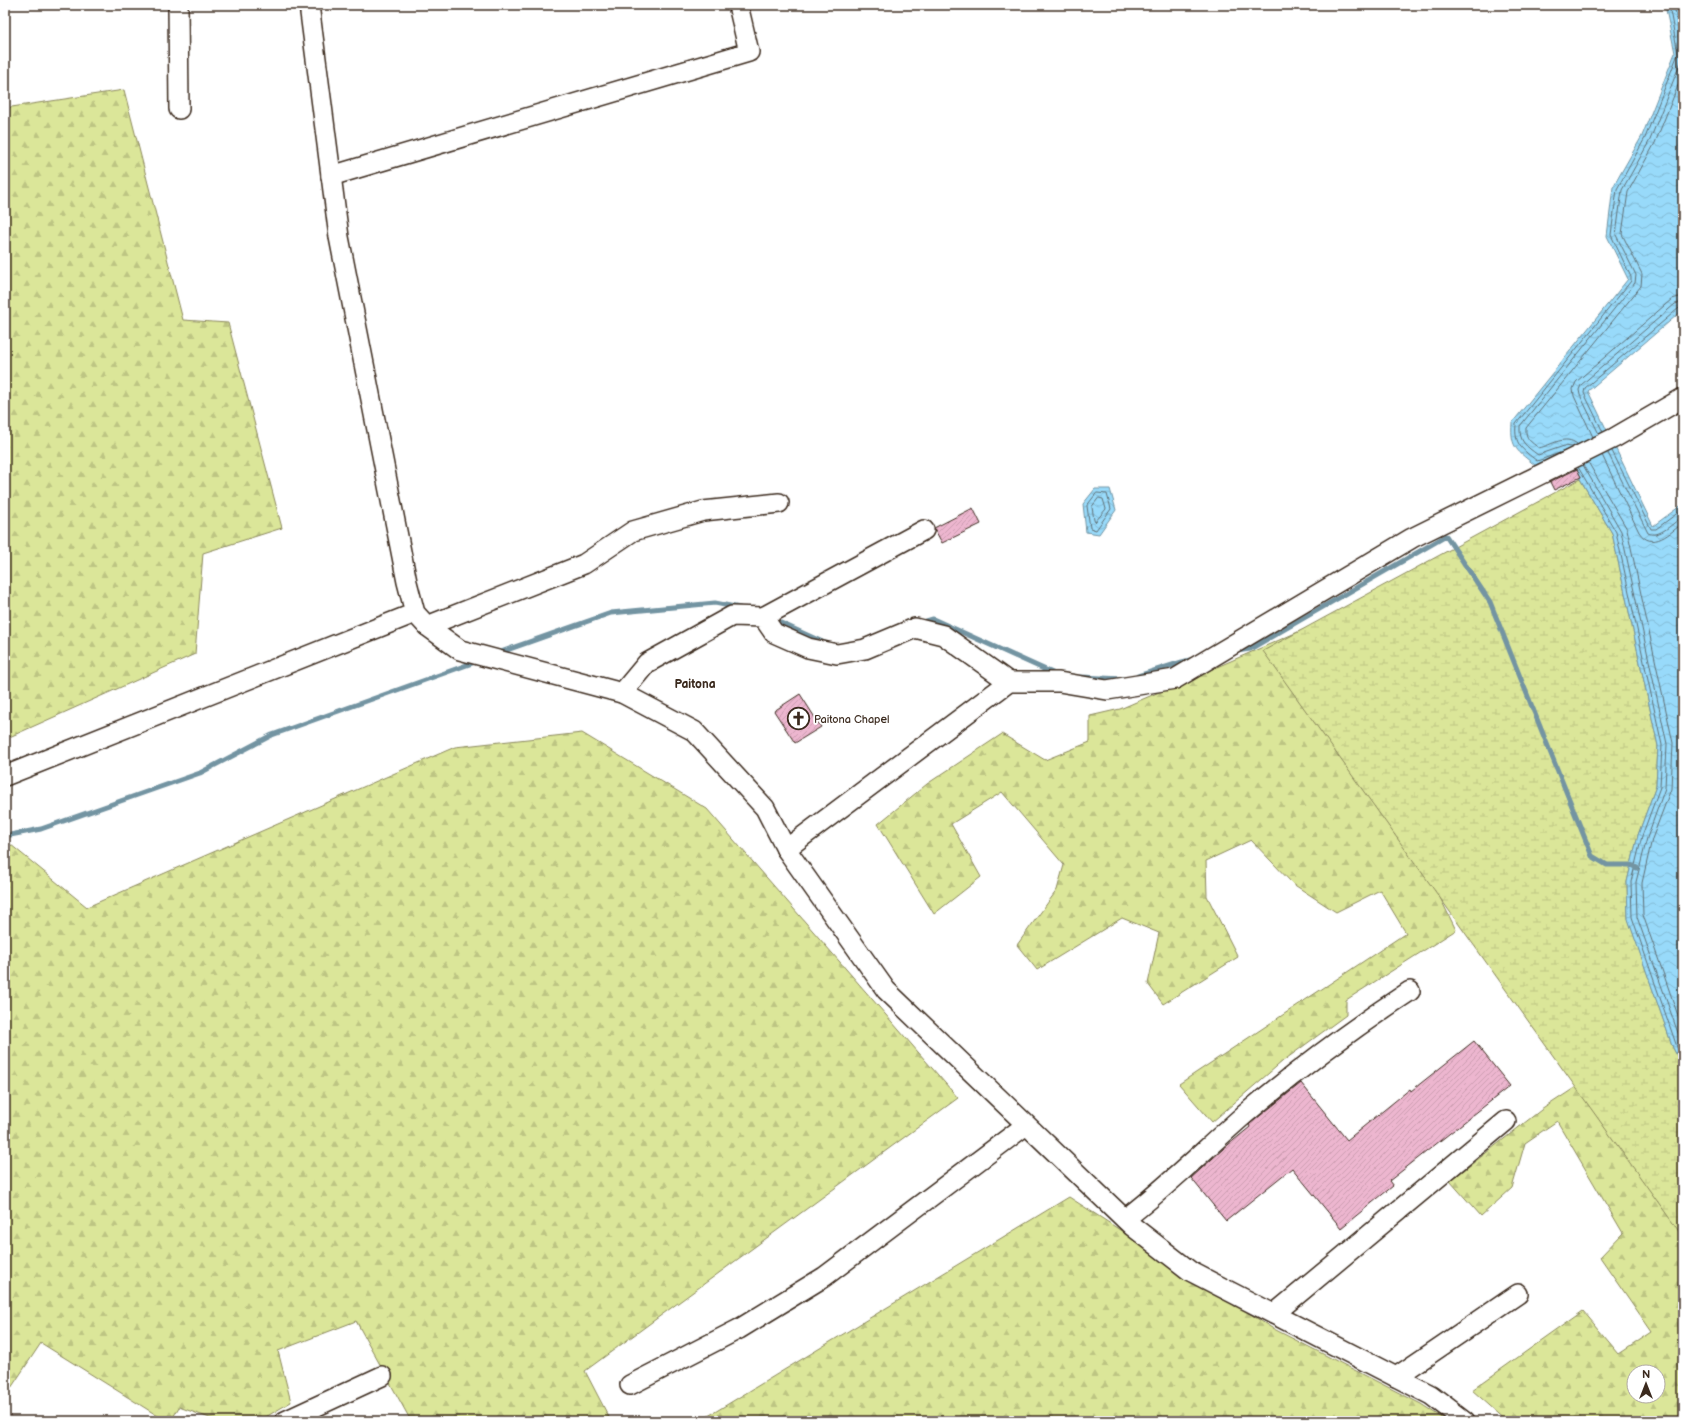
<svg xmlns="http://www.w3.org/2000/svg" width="1688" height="1426" viewBox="0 0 1688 1426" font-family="'Balsamiq Sans',sans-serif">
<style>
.forest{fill:url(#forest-firs);stroke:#8b885c;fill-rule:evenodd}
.wetland{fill:url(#wetland-marsh);stroke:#8b885c}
.water{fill:url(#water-waves);stroke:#7394a2}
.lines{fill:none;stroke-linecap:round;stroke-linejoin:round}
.shore{stroke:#607076;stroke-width:1}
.stream{stroke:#7394a2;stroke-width:5}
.building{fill:url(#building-hatch);stroke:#3b2a1e}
.minor-casing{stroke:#3b2a1e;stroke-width:22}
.minor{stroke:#fff;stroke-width:19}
.labels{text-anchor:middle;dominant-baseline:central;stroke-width:3.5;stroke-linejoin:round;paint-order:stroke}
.poi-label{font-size:11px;fill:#3b2a1e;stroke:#fff;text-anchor:start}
.neighbourhood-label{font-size:12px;font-weight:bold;fill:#3b2a1e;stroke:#fff}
</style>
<defs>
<pattern id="forest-firs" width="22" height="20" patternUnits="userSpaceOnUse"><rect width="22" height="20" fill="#dbe699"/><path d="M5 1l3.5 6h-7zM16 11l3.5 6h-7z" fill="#bdc583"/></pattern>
<pattern id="wetland-marsh" width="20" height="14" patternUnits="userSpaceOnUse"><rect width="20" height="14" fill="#dbe699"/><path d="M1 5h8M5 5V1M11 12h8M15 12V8" fill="none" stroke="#bdc583"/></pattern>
<pattern id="water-waves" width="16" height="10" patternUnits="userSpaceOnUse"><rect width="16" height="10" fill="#98dafa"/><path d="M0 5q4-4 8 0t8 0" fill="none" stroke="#84bbd6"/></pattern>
<pattern id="building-hatch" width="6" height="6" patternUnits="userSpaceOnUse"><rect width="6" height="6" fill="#edb6cf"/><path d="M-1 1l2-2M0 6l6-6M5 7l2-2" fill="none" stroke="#cc9db1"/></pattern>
</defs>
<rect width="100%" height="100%" fill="#fff"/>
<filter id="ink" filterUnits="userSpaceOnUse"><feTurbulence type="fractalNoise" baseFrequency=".025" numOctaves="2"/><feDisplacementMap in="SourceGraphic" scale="8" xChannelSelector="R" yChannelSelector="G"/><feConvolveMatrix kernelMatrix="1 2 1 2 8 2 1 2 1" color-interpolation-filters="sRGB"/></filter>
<g filter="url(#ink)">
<!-- forest -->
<g class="forest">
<polygon points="124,90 183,320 228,323 282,528 203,553 195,654 5,739 5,108"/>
<polygon points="1307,628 1456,930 1346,1000 1346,1015 1283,1061 1212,1122 1179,1084 1406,933 1380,890 1336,912 1293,884 1251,840 1206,861 1207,896 1238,957 1163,1004 1148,984 1159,933 1122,918 1037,970 1017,945 1057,890 1064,865 1002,792 951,824 981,877 934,914 878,824 927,784 1002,734 1045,760 1090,742 1090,716 1120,709"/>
<polygon points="582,733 707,809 958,1098 585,1371 611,1421 411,1421 356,1321 278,1351 291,1402 259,1421 218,1421 179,1407 171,1421 166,1421 41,1343 5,1397 5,840 87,907 455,747"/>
<path d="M1579 1085 1683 1226V1421H1507L1472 1390 1583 1311 1619 1354 1652 1332 1600 1257 1623 1233 1557 1121 1525 1143 1512 1188 1481 1216 1450 1181 1541 1110ZM1634 1372H1658V1396H1634Z"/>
<polygon points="1069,1197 1272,1328 1421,1404 1447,1421 700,1421"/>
</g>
<!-- wetland -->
<polygon class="wetland" points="1580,479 1612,533 1658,746 1656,786 1638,835 1627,882 1628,918 1673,1048 1683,1067 1683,1237 1263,651"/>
<!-- water -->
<g class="water">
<path d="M1665 5H1683V310L1588 391 1653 526 1683 504V1067L1673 1048 1628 919 1627 882 1638 835 1656 786 1658 746 1612 533 1566 455 1536 466C1518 451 1510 449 1512 423L1628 279 1607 236 1613 187 1642 136 1675 53Z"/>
<polygon points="1095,489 1110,489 1116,510 1099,534 1086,532 1083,504"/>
</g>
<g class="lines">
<!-- shore -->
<g class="shore">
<polyline points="1674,5 1683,50"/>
<polyline points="1603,432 1584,393 1585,388 1679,308 1683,307"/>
<polyline points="1599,434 1580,395 1579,390 1581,385 1675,304 1683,302"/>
<polyline points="1593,437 1574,396 1573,389 1576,382 1672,299 1683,296"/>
<path d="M1577 444C1565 434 1552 445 1539 448 1531 442 1525 439 1526 428L1641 286 1642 274 1622 234 1628 192 1655 143 1683 73"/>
<path d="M1571 447 1564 446 1538 455C1526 446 1519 442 1520 426L1635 283 1636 275 1616 235 1622 190 1650 140 1683 56"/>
<path d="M1565 451 1537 461C1522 449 1514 445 1516 424L1631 281V277L1611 235 1617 189 1645 138 1678 54 1669 5"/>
<polyline points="1612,451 1651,529 1656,529 1683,509"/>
<path d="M1608 453 1648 533C1659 539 1674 522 1683 516"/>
<path d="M1602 455 1639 532C1652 552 1671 532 1683 523"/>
<polyline points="1588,462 1627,529 1673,743 1671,789 1652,839 1642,883 1643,915 1683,1030"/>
<polyline points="1583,465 1621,531 1667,744 1665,788 1647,838 1636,882 1637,917 1683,1047"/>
<polyline points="1578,467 1616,532 1662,745 1660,787 1642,836 1631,882 1632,917 1677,1047 1683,1058"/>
<polygon points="1097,493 1107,494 1111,509 1096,530 1090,528 1087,506"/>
<polygon points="1099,498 1103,499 1106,509 1095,522 1094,520 1092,507"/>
</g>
<!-- stream -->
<g class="stream">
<polyline points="772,619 827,644"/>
<polyline points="920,623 933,619 1057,675"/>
<polyline points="1237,651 1250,649 1446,536 1490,602 1592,856 1607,865 1631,865 1637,868"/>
<polyline points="498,653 611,613 715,603 740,608"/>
<polyline points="1138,676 1182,662 1194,659"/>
<polyline points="1081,677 1123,679"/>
<polyline points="5,836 41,829 200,773 272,735 478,661"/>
</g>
</g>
<!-- building -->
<g class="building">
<polygon points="1577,469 1581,477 1554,490 1550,482"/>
<polygon points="973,508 981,524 942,543 934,528"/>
<polygon points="800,694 821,727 795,743 774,711"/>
<polygon points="1474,1041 1510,1086 1389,1181 1393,1186 1341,1228 1292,1168 1226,1221 1191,1178 1223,1149 1250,1127 1249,1125 1251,1123 1301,1083 1347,1140 1410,1089 1411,1091"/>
</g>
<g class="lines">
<defs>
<g id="minor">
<polyline points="178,5 179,109"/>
<polyline points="309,5 339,237 407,582 415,613 427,626 460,650 622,693 694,731 765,808 786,849 886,990 1132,1226 1190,1271 1431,1395 1465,1421"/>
<polyline points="331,176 749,52 738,5"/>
<polyline points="763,617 924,530"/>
<polyline points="427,626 584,564 633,531 703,511 779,503"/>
<polyline points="622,693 647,663 732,616 763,617 774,633 808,648 837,654 865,649 915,628 943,635 1009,682"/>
<polyline points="5,776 415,613"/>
<polyline points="786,849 1009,682 1059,682 1107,690 1175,679 1412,538 1614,438 1683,398"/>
<path d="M1125 1219C1167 1187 1204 1150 1244 1115 1297 1070 1352 1029 1410 991"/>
<polyline points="1274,1314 1506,1121"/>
<polyline points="1396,1377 1518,1294"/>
<polyline points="630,1385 739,1329 824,1277 1026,1125"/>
<polyline points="285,1421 382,1376"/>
</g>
</defs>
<!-- minor casing -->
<use href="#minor" class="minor-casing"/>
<!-- minor -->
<use href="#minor" class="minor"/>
</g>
</g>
<!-- icons -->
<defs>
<symbol id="church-ring" viewBox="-11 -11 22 22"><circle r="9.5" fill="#fff" stroke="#3b2a1e" stroke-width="1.5"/><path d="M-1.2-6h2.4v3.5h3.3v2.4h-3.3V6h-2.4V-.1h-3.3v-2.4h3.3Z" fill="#3b2a1e"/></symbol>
</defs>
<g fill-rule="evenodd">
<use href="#church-ring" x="786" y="706" width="25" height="25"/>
</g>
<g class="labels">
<!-- poi labels -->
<g class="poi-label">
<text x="814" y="719">Paitona Chapel</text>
</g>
<!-- neighbourhood labels -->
<g class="neighbourhood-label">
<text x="695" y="684">Paitona</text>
</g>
</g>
<!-- margin -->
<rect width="1688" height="1426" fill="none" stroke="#fff" stroke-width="20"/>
<rect x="10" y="10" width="1668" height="1406" fill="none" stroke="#3b2a1e" stroke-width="1.5" filter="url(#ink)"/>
<!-- north arrow -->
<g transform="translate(1646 1384)"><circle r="19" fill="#ffffff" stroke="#b1aaa5"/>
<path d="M0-3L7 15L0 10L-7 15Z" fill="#3b2a1e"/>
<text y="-6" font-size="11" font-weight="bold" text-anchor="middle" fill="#3b2a1e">N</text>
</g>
</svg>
